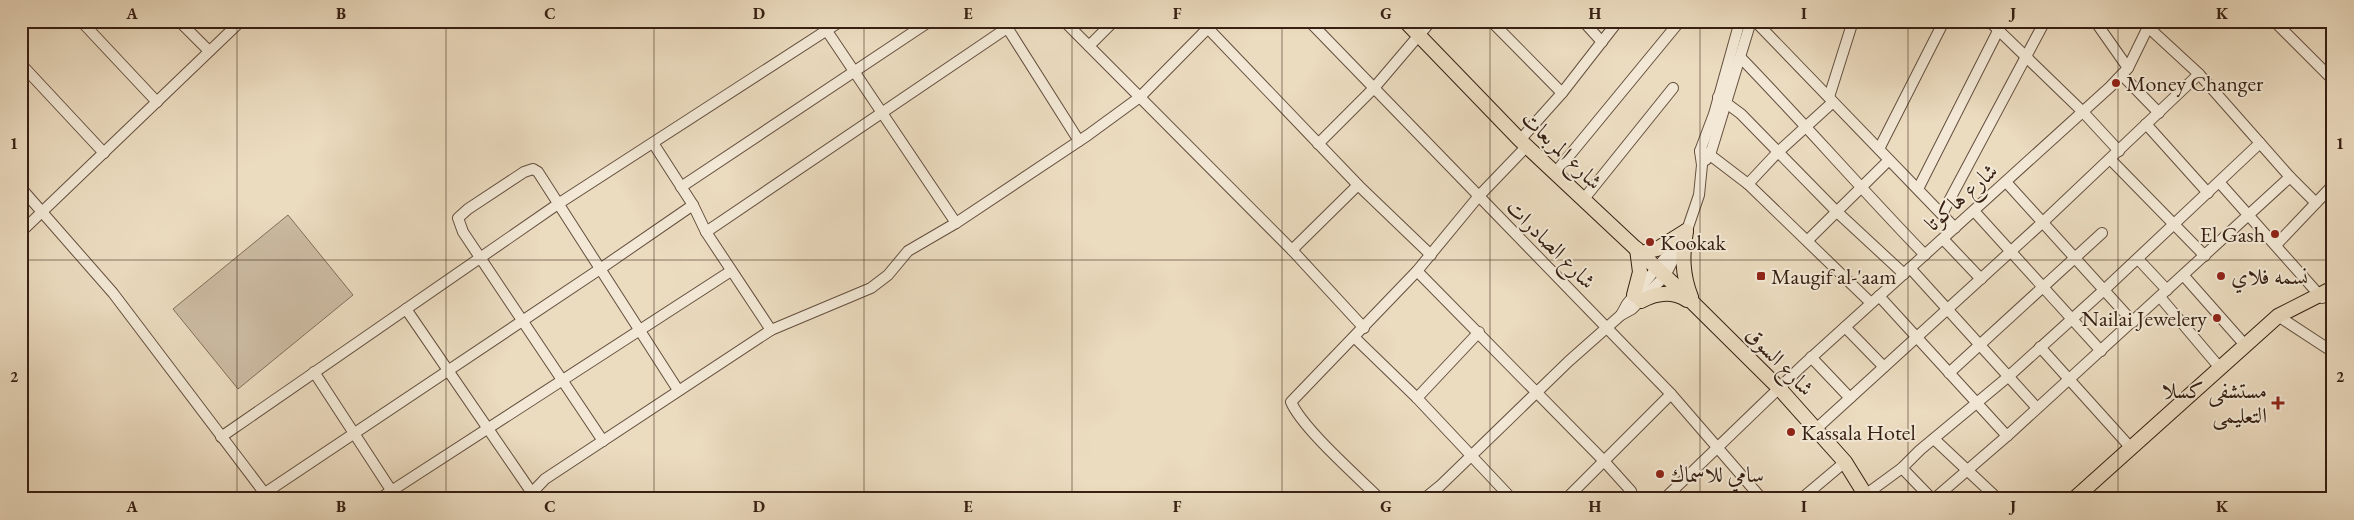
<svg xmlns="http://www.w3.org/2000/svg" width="2354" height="520" viewBox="0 0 2354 520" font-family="'EB Garamond',Amiri,serif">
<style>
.green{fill:#ccbba2;stroke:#826e5a}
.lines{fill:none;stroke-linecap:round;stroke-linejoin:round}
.minor-casing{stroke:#644f3e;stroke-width:12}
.major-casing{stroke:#372013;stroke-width:16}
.minor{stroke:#f2e8d5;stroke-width:10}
.major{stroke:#ebdbbf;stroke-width:14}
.grid{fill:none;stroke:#372013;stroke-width:1;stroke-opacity:0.55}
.poi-dot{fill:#8f2418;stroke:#f2e8d5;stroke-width:2}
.labels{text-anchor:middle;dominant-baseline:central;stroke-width:4;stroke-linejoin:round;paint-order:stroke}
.poi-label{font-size:22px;fill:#372013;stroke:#f2e8d5;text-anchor:start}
.street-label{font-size:22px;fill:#372013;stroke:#f2e8d5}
.neatline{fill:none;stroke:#372013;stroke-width:2}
.grid-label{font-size:16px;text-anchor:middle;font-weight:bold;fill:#372013}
</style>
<rect width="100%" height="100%" fill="#ebdbbf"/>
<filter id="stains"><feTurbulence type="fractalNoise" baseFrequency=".004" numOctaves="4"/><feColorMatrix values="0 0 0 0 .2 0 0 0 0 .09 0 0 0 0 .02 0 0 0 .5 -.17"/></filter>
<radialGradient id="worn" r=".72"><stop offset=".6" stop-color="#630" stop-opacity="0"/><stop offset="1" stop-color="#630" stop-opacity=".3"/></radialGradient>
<!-- green -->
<polygon class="green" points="288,215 353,295 238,389 173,309"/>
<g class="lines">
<defs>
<g id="minor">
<polyline points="81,21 157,102"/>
<polyline points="179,21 209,51"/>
<polyline points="1003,21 1079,141"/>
<polyline points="1064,21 1292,250 1364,328"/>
<polyline points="1201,21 1358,185 1431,255"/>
<polyline points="1309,21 1671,394 1762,499"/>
<polyline points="1491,21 1562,93"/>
<polyline points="1583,21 1602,42"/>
<polyline points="1755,21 1955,228"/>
<polyline points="1989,21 2083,112 2119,151"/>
<polyline points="2095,21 2128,68"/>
<polyline points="2274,21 2333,80"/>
<polyline points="2148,27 2199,74 2290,177 2316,203"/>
<polyline points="827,31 956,223"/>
<polyline points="1089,46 1114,21"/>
<path d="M1741 58C1804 123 1862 190 1925 255"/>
<polyline points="21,64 104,153"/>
<polyline points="2122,75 2159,113"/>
<polyline points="1718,97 1741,114 1836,211 1904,274"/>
<polyline points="1829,97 1853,21"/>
<polyline points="2146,124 2208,193"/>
<polyline points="1520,140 1562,93 1618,21"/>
<polyline points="653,143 693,205 706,232 771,330"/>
<polyline points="1318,144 1374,88 1431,21"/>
<polyline points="1879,149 1944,21"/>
<polyline points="1700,151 1710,155 1748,184 1871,303"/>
<polyline points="2110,159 2205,256"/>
<polyline points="1706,160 1710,155 1751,21"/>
<polyline points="1555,173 1680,21"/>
<polyline points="2006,182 2133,322"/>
<polyline points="2219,182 2322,298"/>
<polyline points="1748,184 1777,153 1833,102"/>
<polyline points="681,187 930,21"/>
<polyline points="21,188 113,293 269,499"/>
<polyline points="1918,189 2003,21"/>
<polyline points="1583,200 1673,88"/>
<polyline points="1974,211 2101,351"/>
<polyline points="1942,214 2045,21"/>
<polyline points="21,232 241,21"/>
<polyline points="706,232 1007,28"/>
<polyline points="1943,239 1981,279"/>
<polyline points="1808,240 1889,160"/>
<polyline points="2276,245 2333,185"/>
<polyline points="1292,250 1358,185"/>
<polyline points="2138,259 2167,290"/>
<polyline points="1910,268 2037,408"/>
<polyline points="1417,271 1604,461 1631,491 1632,495 1629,499"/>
<polyline points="2184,276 2245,345"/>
<polyline points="1879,296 2007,436"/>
<polyline points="2160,297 2220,368"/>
<polyline points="406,309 532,493"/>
<polyline points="1621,315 1627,304 1674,247"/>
<polyline points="2278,316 2333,352"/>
<polyline points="1845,327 1884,367"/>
<polyline points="1355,338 1417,398 1512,499"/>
<polyline points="2040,347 2131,448"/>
<polyline points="1811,357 1850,398"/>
<polyline points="314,372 391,490"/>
<polyline points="1949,373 2102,233"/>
<polyline points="1417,398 1479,332"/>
<polyline points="1816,429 2043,222 2199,74"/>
<polyline points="221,437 558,204 841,21"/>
<polyline points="1934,439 1998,499"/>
<polyline points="603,441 463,232 458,218 468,209 524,172 533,169 538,172 678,390"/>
<polyline points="1902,468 1932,499"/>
<polyline points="265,493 600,269 693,205"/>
<polyline points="1861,498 1902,468 1920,450 2009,376 2104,290 2260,143"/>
<polyline points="379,499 731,271"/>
<polyline points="526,499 545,479 771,330 871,288 888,275 908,251 956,223 1088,135 1140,97 1215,21"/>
<path d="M1380 499C1357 476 1303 429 1291 402L1417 271 1478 197 1527 146"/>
<polyline points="1424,499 1440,486 1569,361 1621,315 1632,309 1665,276 1685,236 1699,195 1702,165 1700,151 1714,114 1740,21"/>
<polyline points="1566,499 1671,394"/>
<polyline points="1664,499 1802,366 2110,87 2128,68 2151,21"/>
<polyline points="1801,499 1845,462"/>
<polyline points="1934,499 2007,436 2290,177"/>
</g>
<g id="major">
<polyline points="1405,21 1520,140 1679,289 1779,388 1845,462 1868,499"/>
<path d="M1686 231C1682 255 1682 274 1691 297"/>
<polyline points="1641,253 1657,249 1686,231"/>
<polyline points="1634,295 1640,272 1637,249"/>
<path d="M1641 301C1656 293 1672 290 1687 300"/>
<polyline points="2074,499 2278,316 2333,288"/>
</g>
</defs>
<!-- minor casing -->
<use href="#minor" class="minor-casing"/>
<!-- major casing -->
<use href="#major" class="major-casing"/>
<!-- minor -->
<use href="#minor" class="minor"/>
<!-- major -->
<use href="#major" class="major"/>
</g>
<!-- grid -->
<path class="grid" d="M237 21V499M446 21V499M654 21V499M864 21V499M1072 21V499M1282 21V499M1490 21V499M1700 21V499M1908 21V499M2118 21V499M21 260H2333"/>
<!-- markers -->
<g class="poi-dot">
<circle cx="2116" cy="83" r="5"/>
<circle cx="2275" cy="234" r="5"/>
<circle cx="1650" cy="242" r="5"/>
<rect x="1756" y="271" width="10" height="10" rx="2.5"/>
<circle cx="2221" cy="276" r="5"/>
<circle cx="2217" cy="318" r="5"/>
<path d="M2275.5 395.5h5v5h5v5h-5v5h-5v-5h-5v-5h5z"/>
<circle cx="1791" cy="432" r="5"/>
<circle cx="1660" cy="474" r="5"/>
</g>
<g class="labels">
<!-- poi labels -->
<g class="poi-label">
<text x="2126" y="83">Money Changer</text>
<text x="2265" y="234" text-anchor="end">El Gash</text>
<text x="1660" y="242">Kookak</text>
<text x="1771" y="276">Maugif al-'aam</text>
<text x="2231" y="276">نسمه فلاي</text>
<text x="2207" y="318" text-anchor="end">Nailai Jewelery</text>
<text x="2267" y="390" text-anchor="end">مستشفى كسلا<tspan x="2267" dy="25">التعليمى</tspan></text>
<text x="1801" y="432">Kassala Hotel</text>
<text x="1670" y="474">سامي للاسماك</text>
</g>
<!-- street labels -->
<g class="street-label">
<text transform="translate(1562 150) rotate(44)">شارع المربعات</text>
<text transform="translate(1961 197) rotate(-42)">شارع هاكوتا</text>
<text transform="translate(1551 244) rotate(45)">شارع الصادرات</text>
<text transform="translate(1780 361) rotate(46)">شارع السوق</text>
</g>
</g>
<!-- margin -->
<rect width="2354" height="520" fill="none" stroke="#ebdbbf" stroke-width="55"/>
<rect x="28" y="28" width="2298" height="464" class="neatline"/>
<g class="grid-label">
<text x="132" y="19">A</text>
<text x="341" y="19">B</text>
<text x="550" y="19">C</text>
<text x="759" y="19">D</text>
<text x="968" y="19">E</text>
<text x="1177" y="19">F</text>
<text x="1386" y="19">G</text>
<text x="1595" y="19">H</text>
<text x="1804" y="19">I</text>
<text x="2013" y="19">J</text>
<text x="2222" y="19">K</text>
<text x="14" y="149">1</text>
<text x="2340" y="149">1</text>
<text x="14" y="382">2</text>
<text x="2340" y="382">2</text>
<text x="132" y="512">A</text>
<text x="341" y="512">B</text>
<text x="550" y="512">C</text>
<text x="759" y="512">D</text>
<text x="968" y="512">E</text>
<text x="1177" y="512">F</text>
<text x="1386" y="512">G</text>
<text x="1595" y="512">H</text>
<text x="1804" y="512">I</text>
<text x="2013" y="512">J</text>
<text x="2222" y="512">K</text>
</g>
<rect width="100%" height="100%" filter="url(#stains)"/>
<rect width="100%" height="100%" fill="url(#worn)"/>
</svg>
